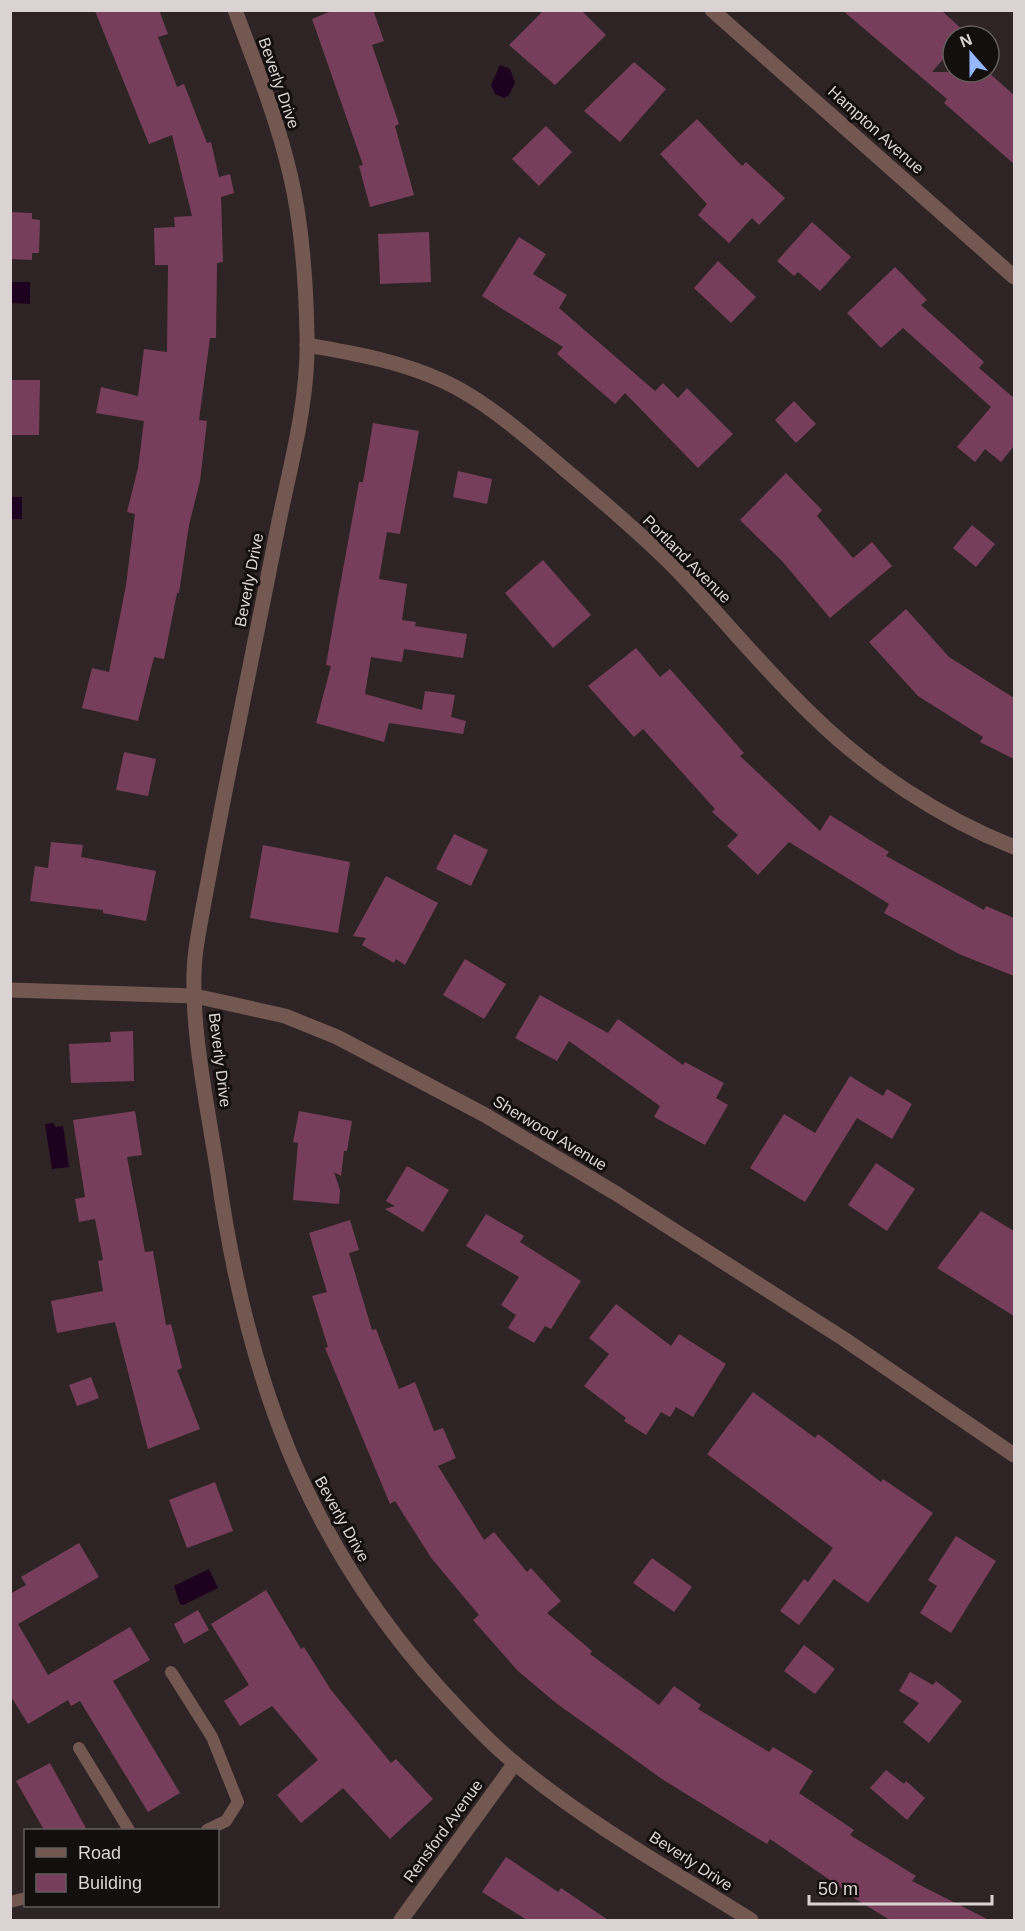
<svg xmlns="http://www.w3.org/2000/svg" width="1025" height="1931" viewBox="0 0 1025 1931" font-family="Arial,sans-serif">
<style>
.water{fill:#1e001f}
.building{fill:#763e5a}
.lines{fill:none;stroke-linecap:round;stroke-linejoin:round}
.lane{stroke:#735751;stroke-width:12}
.street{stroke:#735751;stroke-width:15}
.labels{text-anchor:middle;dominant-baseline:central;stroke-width:6;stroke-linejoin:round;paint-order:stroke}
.street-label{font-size:16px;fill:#dad2d3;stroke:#140f0f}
</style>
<rect width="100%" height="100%" fill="#2f2425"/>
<!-- water -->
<g class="water">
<polygon points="500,65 510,69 515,83 509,95 504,98 495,94 491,85"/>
<polygon points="11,282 30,282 30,304 11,303"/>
<polygon points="10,497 22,497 22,519 11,519"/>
<polygon points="54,1123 55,1127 63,1126 69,1167 52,1169 45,1124"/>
<polygon points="209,1569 218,1588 183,1605 180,1604 174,1586"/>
</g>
<!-- building -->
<g class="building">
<polygon points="159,10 168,34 158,37 177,87 184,84 207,143 211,142 219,177 230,174 234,193 221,197 223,262 217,263 216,338 210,338 199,420 207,421 200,481 189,525 179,593 177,593 164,659 154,657 138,721 82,708 92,668 109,672 126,585 135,514 127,512 138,468 144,421 96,413 101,387 138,396 144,349 167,352 168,265 155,265 154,228 175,227 174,217 192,216 172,135 149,144 95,11"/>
<polygon points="334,10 373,10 384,41 372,45 399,124 395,126 414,195 370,207 359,166 363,165 312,19"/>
<polygon points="544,10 581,10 606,35 555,85 509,45"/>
<polygon points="842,10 941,10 966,33 964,36 953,36 953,48 932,72 988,72 1014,95 1014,164 944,103 947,99"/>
<polygon points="634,62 666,89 620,142 584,111"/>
<polygon points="697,119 742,166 746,162 785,198 759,225 752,218 729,243 698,215 707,204 660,154"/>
<polygon points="546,126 572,152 539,186 512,159"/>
<polygon points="10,212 32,213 32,219 40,220 39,253 32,253 32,260 10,259"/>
<polygon points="812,222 851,257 820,291 798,272 794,276 777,261"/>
<polygon points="429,232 431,282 380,284 378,234"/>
<polygon points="519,237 546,254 533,274 567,295 559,308 655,391 663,383 678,398 687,388 733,434 698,468 625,393 615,404 557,354 563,347 482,296"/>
<polygon points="718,261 756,297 731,323 694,288"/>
<polygon points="895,267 927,300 921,305 984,362 979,368 1014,398 1014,446 1001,462 985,449 975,462 957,447 991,407 903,328 881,348 847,313"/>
<polygon points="10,380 40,380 39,435 10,435"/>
<polygon points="794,401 816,424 796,443 775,420"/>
<polygon points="373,423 419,431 400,534 387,532 379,579 407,584 402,620 416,622 415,626 467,634 463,658 404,649 402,662 371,657 365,694 422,710 425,691 455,695 451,717 466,721 463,734 389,723 384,742 316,723 331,666 326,665 335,613 359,482 363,482"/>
<polygon points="458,471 492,479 487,504 453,497"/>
<polygon points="786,473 822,510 817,516 853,558 872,542 892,566 830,618 782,561 740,520"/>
<polygon points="972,525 995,544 976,567 953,548"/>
<polygon points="543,560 591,615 553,648 505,593"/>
<polygon points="906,609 949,657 1014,698 1014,759 980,742 983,737 918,696 869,642"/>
<polygon points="636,648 660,677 670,669 744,753 740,756 820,831 830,815 889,852 886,856 984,910 986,906 1014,918 1014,976 959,954 884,913 889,904 789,842 758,875 727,846 738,835 712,812 715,809 643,729 634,737 588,686"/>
<polygon points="124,752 156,759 148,796 116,790"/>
<polygon points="454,834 488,850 471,886 436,869"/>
<polygon points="51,842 83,845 81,857 156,871 146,921 103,913 103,910 30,901 35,866 48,868"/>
<polygon points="263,845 350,862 338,933 250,918"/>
<polygon points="386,876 438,903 405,965 396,959 394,963 362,945 366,938 353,936"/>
<polygon points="465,959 506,984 484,1019 443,995"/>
<polygon points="540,995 608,1033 618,1019 683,1065 685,1062 724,1083 716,1098 728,1105 705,1145 654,1117 660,1106 569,1041 557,1061 515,1038"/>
<polygon points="133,1031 134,1081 71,1083 69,1044 111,1042 110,1032"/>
<polygon points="850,1076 883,1096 887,1089 912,1104 892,1139 857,1118 805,1202 750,1168 784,1114 815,1133"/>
<polygon points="135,1111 142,1155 127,1157 145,1252 153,1251 166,1325 171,1324 182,1368 177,1370 200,1429 148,1449 115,1322 57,1333 51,1301 103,1291 98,1261 103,1260 95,1219 79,1222 75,1199 85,1197 73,1120"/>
<polygon points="299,1111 352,1121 347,1151 344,1151 341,1176 334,1172 340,1190 339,1204 293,1200 298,1143 293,1142"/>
<polygon points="876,1163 915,1189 887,1231 848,1205"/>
<polygon points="407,1166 449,1190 423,1232 385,1209 395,1206 386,1201"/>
<polygon points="981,1211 1014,1231 1014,1316 937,1268"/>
<polygon points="486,1214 524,1236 520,1242 581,1281 551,1329 545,1326 534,1343 508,1328 516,1315 501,1305 519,1277 466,1246"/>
<polygon points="350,1220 359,1250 349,1253 372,1330 376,1329 399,1389 415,1382 434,1431 443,1428 456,1458 438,1466 484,1540 494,1532 527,1572 531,1568 561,1601 547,1613 592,1651 590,1654 659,1705 674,1686 701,1705 698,1709 769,1752 773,1747 813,1771 799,1793 854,1830 850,1835 916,1876 912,1881 989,1920 890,1920 842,1891 843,1889 770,1839 767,1844 662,1779 556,1703 518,1671 473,1620 479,1615 432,1559 395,1501 390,1504 325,1348 328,1347 312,1296 327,1292 309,1233"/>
<polygon points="616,1304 671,1346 679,1334 726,1364 693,1417 676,1407 670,1417 661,1412 646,1435 624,1421 626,1418 584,1386 609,1354 589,1338"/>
<polygon points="91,1377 99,1398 77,1406 69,1385"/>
<polygon points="753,1392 815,1438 818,1434 881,1482 883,1479 933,1513 868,1603 834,1579 799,1625 780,1611 804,1579 808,1582 833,1548 707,1454"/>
<polygon points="215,1482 233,1531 187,1548 169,1500"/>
<polygon points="956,1536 996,1561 951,1633 920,1613 937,1586 928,1580"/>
<polygon points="79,1543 99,1577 18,1624 48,1675 130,1627 150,1660 113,1681 180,1793 148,1812 80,1701 71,1706 68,1700 28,1724 10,1695 10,1594 26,1585 21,1577"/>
<polygon points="652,1558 692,1587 674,1612 633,1583"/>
<polygon points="266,1590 301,1649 304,1647 331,1690 391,1763 396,1759 433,1799 390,1839 343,1788 301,1823 277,1795 318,1760 272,1706 240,1726 224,1701 249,1685 211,1624"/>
<polygon points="198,1610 209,1630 184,1644 174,1624"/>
<polygon points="804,1645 835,1669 815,1694 784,1671"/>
<polygon points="910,1672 933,1685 936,1681 962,1701 929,1743 903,1722 919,1703 899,1691"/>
<polygon points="50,1763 87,1830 44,1830 16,1781"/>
<polygon points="886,1770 904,1784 906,1781 925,1798 907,1820 870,1788"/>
<polygon points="506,1857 558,1892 561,1888 608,1920 527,1920 482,1892"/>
</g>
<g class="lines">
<!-- lane -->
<g class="lane">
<polyline points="171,1672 212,1737 238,1802 226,1821 207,1830"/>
<polyline points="79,1748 129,1830"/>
<polyline points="10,1902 26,1898"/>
</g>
<!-- street -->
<g class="street">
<path d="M235 10C255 64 277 118 290 174 302 223 306 284 307 335 309 399 291 463 278 526 256 639 232 751 211 865 206 893 200 921 196 949 187 1014 208 1108 218 1174 246 1373 304 1539 441 1690 465 1716 490 1743 517 1765 589 1824 672 1871 751 1920"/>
<polyline points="712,10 1014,277"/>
<path d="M307 345C353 353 400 361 443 381 485 400 528 438 563 468 600 499 638 531 672 565 719 613 762 667 811 714 868 770 940 818 1014 847"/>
<polyline points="10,990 195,996 285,1016 337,1037 485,1115 617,1194 844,1339 1014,1455"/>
<polyline points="401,1920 515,1763"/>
</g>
</g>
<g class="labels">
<!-- street labels -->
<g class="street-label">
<text transform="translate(279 83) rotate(71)">Beverly Drive</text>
<text transform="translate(876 130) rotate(42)">Hampton Avenue</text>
<text transform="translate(687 559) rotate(45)">Portland Avenue</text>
<text transform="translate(249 580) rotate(-79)">Beverly Drive</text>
<text transform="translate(220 1060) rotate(83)">Beverly Drive</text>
<text transform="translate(550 1133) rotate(31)">Sherwood Avenue</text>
<text transform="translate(342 1519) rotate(61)">Beverly Drive</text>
<text transform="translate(443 1831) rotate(-54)">Rensford Avenue</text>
<text transform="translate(691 1861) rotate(33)">Beverly Drive</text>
</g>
</g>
<!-- border -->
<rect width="1025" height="1931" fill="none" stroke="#dad2d3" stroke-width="24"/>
<!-- legend -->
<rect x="24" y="1829" width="195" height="78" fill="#140f0f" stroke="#635d5d" stroke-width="1.5"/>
<rect x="36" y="1848" width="30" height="9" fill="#735751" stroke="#635d5d" stroke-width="1.5"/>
<text x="78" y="1859" font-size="18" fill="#dad2d3">Road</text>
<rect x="36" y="1874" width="30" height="18" fill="#763e5a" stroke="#635d5d" stroke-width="1.5"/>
<text x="78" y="1889" font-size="18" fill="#dad2d3">Building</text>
<!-- north arrow -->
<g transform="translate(971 54) rotate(339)"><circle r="28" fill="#140f0f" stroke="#635d5d" stroke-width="1.5"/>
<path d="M0-4.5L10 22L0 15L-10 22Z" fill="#94b7fd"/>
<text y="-9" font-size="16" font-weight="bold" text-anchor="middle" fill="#dad2d3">N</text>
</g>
<!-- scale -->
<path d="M809 1895v9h183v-9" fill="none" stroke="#dad2d3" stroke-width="3"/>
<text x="818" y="1895" font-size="18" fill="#dad2d3" stroke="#140f0f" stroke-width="4.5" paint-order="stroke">50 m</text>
</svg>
